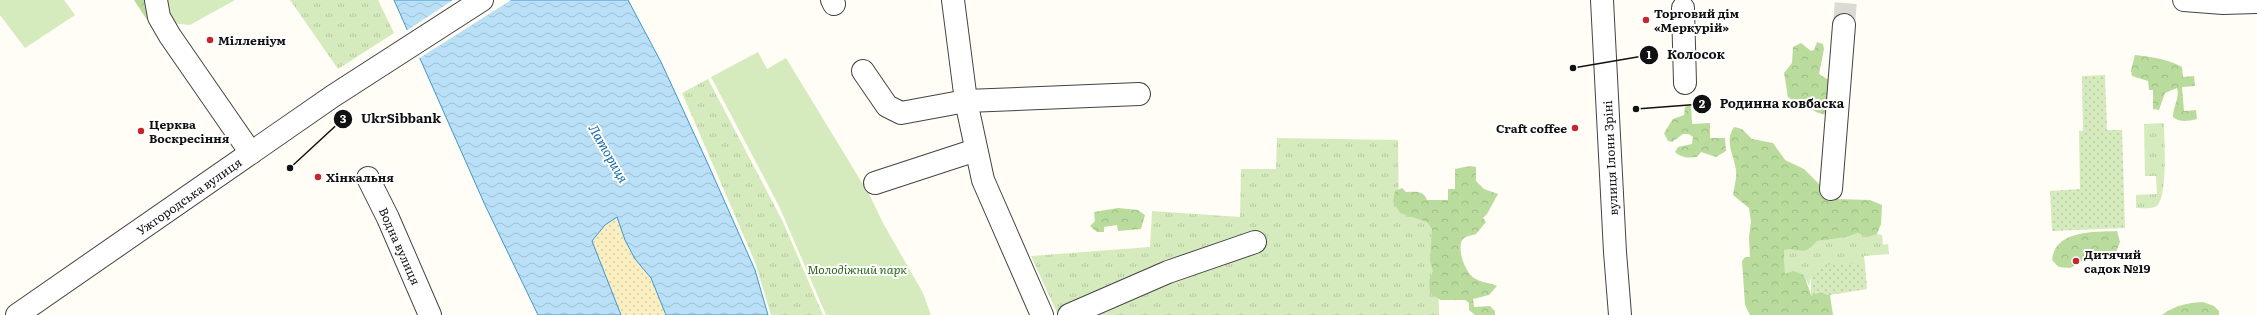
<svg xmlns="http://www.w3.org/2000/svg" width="2257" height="315" viewBox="0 0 2257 315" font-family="Literata,serif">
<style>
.grass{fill:url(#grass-tufts)}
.forest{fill:url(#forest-crowns)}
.sand{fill:url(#sand-dots)}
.park{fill:#d5ebbd}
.garden{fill:url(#garden-dots)}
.water{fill:url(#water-waves);stroke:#3f96cf}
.pier{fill:#fffdf5}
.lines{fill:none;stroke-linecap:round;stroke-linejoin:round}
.minor-tunnel{stroke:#dbdad3;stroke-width:22;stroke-dasharray:22 11;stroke-linecap:butt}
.minor-casing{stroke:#444;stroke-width:24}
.minor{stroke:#fff;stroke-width:22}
.poi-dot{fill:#c4262e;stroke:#fff;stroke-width:1.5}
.labels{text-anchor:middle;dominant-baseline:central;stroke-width:4;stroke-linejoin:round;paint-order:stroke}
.poi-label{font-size:12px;font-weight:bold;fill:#111;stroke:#fff;text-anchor:start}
.street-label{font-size:12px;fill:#111;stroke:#fff}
.park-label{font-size:12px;font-style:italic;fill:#2f6b1f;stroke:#fff}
.water-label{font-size:13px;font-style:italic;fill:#1768a6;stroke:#fff}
.leader{fill:none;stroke:#111;stroke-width:1.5}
.callout-dot{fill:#111;stroke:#fff;stroke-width:1.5}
.mark-label{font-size:12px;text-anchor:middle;font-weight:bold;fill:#fff}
.callout-label{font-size:13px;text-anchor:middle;font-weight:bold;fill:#111;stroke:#fff;stroke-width:4;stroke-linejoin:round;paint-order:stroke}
</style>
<defs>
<pattern id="grass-tufts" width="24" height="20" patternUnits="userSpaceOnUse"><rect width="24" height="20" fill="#d5ebbd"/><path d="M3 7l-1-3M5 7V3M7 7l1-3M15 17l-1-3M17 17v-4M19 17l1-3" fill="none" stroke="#b6c8a1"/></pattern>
<pattern id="forest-crowns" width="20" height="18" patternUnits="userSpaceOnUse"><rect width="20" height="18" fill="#b9dc9c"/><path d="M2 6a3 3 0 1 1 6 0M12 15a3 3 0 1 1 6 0" fill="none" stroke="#9ebc85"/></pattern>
<pattern id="sand-dots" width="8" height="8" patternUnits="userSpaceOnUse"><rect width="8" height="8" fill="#fbeec1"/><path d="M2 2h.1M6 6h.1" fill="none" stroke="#d6cba5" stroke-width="1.8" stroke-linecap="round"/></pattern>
<pattern id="garden-dots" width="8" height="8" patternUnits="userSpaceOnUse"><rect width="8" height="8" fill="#d5ebbd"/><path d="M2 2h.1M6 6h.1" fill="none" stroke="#b6c8a1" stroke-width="1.8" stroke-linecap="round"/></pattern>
<pattern id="water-waves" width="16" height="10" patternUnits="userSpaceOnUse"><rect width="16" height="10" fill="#b9e0f7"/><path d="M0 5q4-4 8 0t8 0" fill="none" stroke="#9ebfd3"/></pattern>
</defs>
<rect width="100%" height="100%" fill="#fffdf5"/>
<!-- grass -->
<g class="grass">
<polygon points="290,0 378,0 394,33 338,69"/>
<polygon points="708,79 783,222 823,315 771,315 755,262 682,93"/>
<path d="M2164 123C2164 138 2169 202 2155 207 2150 209 2141 208 2136 208V195L2157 194 2156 176H2145L2144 124Z"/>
<polygon points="1277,138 1398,140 1399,210 1437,211 1439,315 1058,315 1031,256 1150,247 1152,211 1240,217 1241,169 1276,169"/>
<path d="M1858 233C1868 237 1873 232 1882 235L1883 245 1888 244 1889 254 1864 256 1865 264H1852L1811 277 1809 286 1804 275 1785 274 1784 250C1800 247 1805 257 1817 241Z"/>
</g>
<!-- forest -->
<g class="forest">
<polygon points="134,0 149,0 155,21 147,20"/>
<path d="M1817 42 1823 44 1824 49 1819 74 1827 79 1831 78 1834 114C1822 115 1812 114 1808 101H1794L1788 97 1784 73 1792 63 1793 47 1801 43 1811 51 1814 50Z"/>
<path d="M2135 55C2151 57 2168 59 2182 67L2183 77 2194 76 2195 86 2182 87 2184 111 2196 110 2197 119C2187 121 2181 123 2173 117 2173 106 2180 98 2177 88L2165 93 2159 110 2153 109V90H2149L2148 81 2132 76 2131 70Z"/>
<path d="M1689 105H1691L1692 124 1710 123V138H1725L1726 151 1716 157 1701 152 1697 157C1688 158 1682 158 1675 152L1678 147 1692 144 1693 137 1689 134H1683L1672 142 1668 141 1664 133 1673 119 1684 115 1685 107Z"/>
<path d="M1734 127 1742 129 1752 139 1773 143 1785 160 1804 169 1834 199 1870 200 1882 205 1881 224 1877 234 1867 237 1858 233 1846 237 1817 241C1804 258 1800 247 1784 250L1785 274 1793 271 1804 275 1811 295 1820 292 1830 295 1833 315H1750L1745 305 1742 261 1745 257H1750L1749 237 1751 222 1749 208 1733 195C1734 187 1737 178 1736 170 1734 155 1724 142 1734 127Z"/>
<path d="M1470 166 1476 167V181L1484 189 1498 194 1487 214 1483 218 1486 222 1476 234C1471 236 1466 235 1462 240 1457 250 1465 272 1474 278 1481 283 1489 282 1497 286L1489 295 1473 299 1474 307 1490 306 1495 311V315H1475L1469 310V303L1465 300H1441L1430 294 1429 281 1433 271 1430 261 1432 229 1427 222 1400 213 1393 201 1395 191 1402 188 1406 192C1416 192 1423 190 1427 200H1448V189H1455V169Z"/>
<polygon points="1118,208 1138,210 1145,215 1141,229 1118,231 1117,225 1104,227 1104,232 1097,232 1090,226 1095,221 1094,212"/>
<path d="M2117 231 2120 242 2116 252 2104 257 2091 256 2070 268 2059 267 2052 260C2055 230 2093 232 2117 231Z"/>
<path d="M2203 302 2214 306 2219 311V315H2162C2175 305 2187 303 2203 302Z"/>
</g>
<!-- sand -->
<polygon class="sand" points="617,217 625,240 635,259 651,277 666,315 621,315 592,241 605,225"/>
<!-- park -->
<g class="park">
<polygon points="0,0 64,0 75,15 25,48 0,15"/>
<polygon points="166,0 235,0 190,25 170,23"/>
<polygon points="758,52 767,69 786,58 870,196 883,223 923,293 931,315 826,315 779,206 711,77"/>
</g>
<!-- garden -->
<g class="garden">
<polygon points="2105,75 2107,130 2122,130 2125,228 2052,231 2050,191 2080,189 2079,131 2083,131 2082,76"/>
<polygon points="1838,263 1865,264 1867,289 1830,295 1820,292 1811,296 1811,277 1821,267"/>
</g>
<!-- water -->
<polygon class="water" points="394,0 628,0 661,62 708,164 755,270 768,315 666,315 651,278 635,259 625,240 617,217 605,225 592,241 621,315 538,315 485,205"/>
<!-- pier -->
<polygon class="pier" points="453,0 511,0 418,59 406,31"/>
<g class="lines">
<!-- minor-tunnel -->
<polyline class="minor-tunnel" points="1844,25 1846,0"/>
<defs>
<g id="minor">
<polyline points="156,0 159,17 170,36 251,153"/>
<polyline points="832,0 834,4"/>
<polyline points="953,0 966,101 983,180 1042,315"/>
<polyline points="1602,0 1615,252 1620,315"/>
<polyline points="2184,0 2223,3 2257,2"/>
<polyline points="1683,8 1685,83"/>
<polyline points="863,71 887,106 901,113 966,101 1139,94"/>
<polyline points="368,178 388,218 430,315"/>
<polyline points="875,183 976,150"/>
<polyline points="1831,189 1844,25"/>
<polyline points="17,315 333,96 482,0"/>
<polyline points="1069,315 1168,272 1255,242"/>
</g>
</defs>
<!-- minor casing -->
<use href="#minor" class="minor-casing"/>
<!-- minor -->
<use href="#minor" class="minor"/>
</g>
<!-- markers -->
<g class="poi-dot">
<circle cx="1646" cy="20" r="4"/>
<circle cx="210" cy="40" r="4"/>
<circle cx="1575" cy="128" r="4"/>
<circle cx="141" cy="131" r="4"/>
<circle cx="318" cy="177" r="4"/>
<circle cx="2076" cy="261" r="4"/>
</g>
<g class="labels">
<!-- poi labels -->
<g class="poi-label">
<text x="1654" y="13">Торговий дім<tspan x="1654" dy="14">«Меркурій»</tspan></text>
<text x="218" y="40">Мілленіум</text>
<text x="149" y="124">Церква<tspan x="149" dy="14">Воскресіння</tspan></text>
<text x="1567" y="128" text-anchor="end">Craft coffee</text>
<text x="326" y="177">Хінкальня</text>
<text x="2084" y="254">Дитячий<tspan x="2084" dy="14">садок №19</tspan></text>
</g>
<!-- street labels -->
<g class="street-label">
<text transform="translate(1610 158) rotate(-93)">вулиця Ілони Зріні</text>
<text transform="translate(189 196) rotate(-35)">Ужгородська вулиця</text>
<text transform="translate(400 246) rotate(66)">Водна вулиця</text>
</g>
<!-- park labels -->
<g class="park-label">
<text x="857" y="269">Молодіжний парк</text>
</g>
<!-- water labels -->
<g class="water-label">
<text transform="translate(609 153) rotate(60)">Латориця</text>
</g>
</g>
<!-- callouts -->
<path class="leader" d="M1573 68L1649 55M1636 109L1702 104M290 168L343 119"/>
<g class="callout-dot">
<circle cx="1573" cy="68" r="4"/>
<circle cx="1636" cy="109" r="4"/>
<circle cx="290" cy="168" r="4"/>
<circle cx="1649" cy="55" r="10"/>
<circle cx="1702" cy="104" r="10"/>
<circle cx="343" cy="119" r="10"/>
</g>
<g class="mark-label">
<text x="1649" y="59">1</text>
<text x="1702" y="108">2</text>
<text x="343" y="123">3</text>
</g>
<g class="callout-label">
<text x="1696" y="59">Колосок</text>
<text x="1782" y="108">Родинна ковбаска</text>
<text x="401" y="123">UkrSibbank</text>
</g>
</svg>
